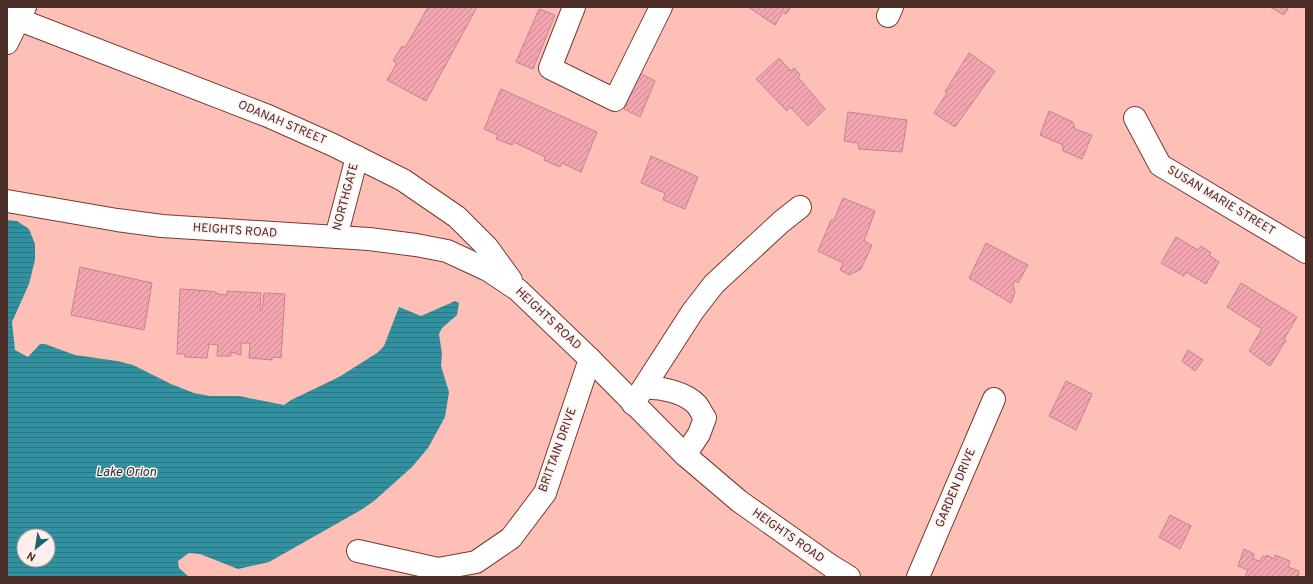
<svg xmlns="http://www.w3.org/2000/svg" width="1313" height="584" viewBox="0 0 1313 584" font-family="Overpass,sans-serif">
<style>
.water{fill:url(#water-rules);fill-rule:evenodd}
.building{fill:url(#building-hatch);stroke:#ca808c}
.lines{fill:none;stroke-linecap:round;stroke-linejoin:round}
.minor-casing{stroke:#7a3931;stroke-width:24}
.minor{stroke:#fff;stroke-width:22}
.labels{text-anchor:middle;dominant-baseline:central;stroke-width:3;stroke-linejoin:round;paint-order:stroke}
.street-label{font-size:12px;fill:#4b2d28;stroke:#ffeeeb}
.water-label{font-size:13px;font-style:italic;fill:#1f3438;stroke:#ffeeeb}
</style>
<defs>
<pattern id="water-rules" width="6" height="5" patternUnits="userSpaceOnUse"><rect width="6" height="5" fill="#3291a0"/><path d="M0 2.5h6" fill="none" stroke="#2c7782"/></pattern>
<pattern id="building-hatch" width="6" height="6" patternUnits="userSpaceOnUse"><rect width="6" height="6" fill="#f3a6b2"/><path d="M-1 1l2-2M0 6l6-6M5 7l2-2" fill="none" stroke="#c78891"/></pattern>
</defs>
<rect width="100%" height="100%" fill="#fec0b6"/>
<!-- water -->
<path class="water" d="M7 220 17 221 29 229 35 244V260L29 284 12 322 15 350 28 357 40 344H45L75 355 117 361 133 365 171 384 194 393 210 396H239L284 405 291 400 339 377 377 353 384 346 399 307 421 316 455 301 459 303 457 315 442 328 439 334 442 354 441 366 449 392 445 417 428 448 412 467 374 501 361 510 269 562 238 569 200 554 189 553 178 561 179 568 189 577H7ZM24 536H48V560H24Z"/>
<!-- building -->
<g class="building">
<polygon points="428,7 477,7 426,101 387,80 397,63 393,61 402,46 405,48"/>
<polygon points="748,7 791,7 786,14 783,12 775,25"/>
<polygon points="1270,7 1289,7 1284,15"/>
<polygon points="539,9 555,15 533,69 516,62"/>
<polygon points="969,53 995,71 955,127 934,113 947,93 945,92"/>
<polygon points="779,58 791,71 794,68 800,75 798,77 825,109 808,126 790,107 787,111 756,79"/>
<polygon points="640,73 655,81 640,117 624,109"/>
<polygon points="501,89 597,132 581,172 562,163 560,167 544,160 545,157 514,142 512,145 496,139 498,135 484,129"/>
<polygon points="1049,111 1073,122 1075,129 1092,135 1082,159 1063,151 1063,145 1040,135"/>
<polygon points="848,112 907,120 902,152 859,149 858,143 844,141"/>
<polygon points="651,156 698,177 685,209 663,200 665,193 641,183"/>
<polygon points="843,198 875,211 864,241 872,245 861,269 849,275 840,270 843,263 818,251 831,220 834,220"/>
<polygon points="1176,237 1198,250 1201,246 1211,253 1209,255 1219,262 1206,284 1186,272 1184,276 1161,263"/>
<polygon points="986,243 1028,265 1018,283 1015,281 1013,284 1015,292 1011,303 969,278"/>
<polygon points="80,267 152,283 144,330 71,315"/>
<polygon points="1241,283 1297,317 1284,339 1286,340 1270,366 1249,351 1262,329 1227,307"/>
<polygon points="180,289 198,290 199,292 199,290 216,292 217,294 227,295 227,291 261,293 260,310 262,310 264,293 285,294 281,358 272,357 272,360 249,358 250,343 241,343 241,355 231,352 231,356 217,356 218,345 209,344 207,358 185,357 185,354 177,354"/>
<polygon points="1188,350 1203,360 1195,371 1182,361"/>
<polygon points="1066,381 1092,394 1076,430 1049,416"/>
<polygon points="1170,515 1191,526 1180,549 1159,537"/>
<polygon points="1244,549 1254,554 1253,559 1260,561 1263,556 1266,557 1267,555 1274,559 1275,555 1290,561 1288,567 1299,571 1298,577 1245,577 1248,570 1238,566"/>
</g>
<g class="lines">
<defs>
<g id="minor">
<polyline points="574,7 550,68 615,100 661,7"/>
<polyline points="7,15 268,116 333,145 403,180 457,217 487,247 511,280"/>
<polyline points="888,16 892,7"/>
<polyline points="7,43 25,7"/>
<polyline points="1135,118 1160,165 1306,252"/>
<polyline points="7,201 117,220 162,226 369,239 416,245 447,251 488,270 518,290 590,359 685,455 739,501 831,566 849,577"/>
<polyline points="336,237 357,157"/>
<path d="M644 388C660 387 685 392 697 405 700 409 702 414 705 418L699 434 685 455"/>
<polyline points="633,404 693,311 714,284 781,222 800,207"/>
<polyline points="358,551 438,569 476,562 511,538 545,493 590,359"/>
<polyline points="918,577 994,399"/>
</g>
</defs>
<!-- minor casing -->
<use href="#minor" class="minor-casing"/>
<!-- minor -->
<use href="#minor" class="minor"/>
</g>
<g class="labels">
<!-- street labels -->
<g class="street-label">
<text transform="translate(282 123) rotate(23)">ODANAH STREET</text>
<text transform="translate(346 197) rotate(-75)">NORTHGATE</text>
<text transform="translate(1221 201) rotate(31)">SUSAN MARIE STREET</text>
<text transform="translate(235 231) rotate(4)">HEIGHTS ROAD</text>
<text transform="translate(548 319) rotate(43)">HEIGHTS ROAD</text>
<text transform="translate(558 450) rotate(-70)">BRITTAIN DRIVE</text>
<text transform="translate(956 488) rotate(-67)">GARDEN DRIVE</text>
<text transform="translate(788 536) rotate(35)">HEIGHTS ROAD</text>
</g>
<!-- water labels -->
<g class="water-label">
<text x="126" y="473">Lake Orion</text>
</g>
</g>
<!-- border -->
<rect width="1313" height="584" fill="none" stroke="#4b2d28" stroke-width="16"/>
<!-- north arrow -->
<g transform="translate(36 548) rotate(210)"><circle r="19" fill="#ffeeeb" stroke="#b7a19d"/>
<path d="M0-3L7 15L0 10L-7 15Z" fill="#18636e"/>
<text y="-6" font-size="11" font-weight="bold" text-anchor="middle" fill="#4b2d28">N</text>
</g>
</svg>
